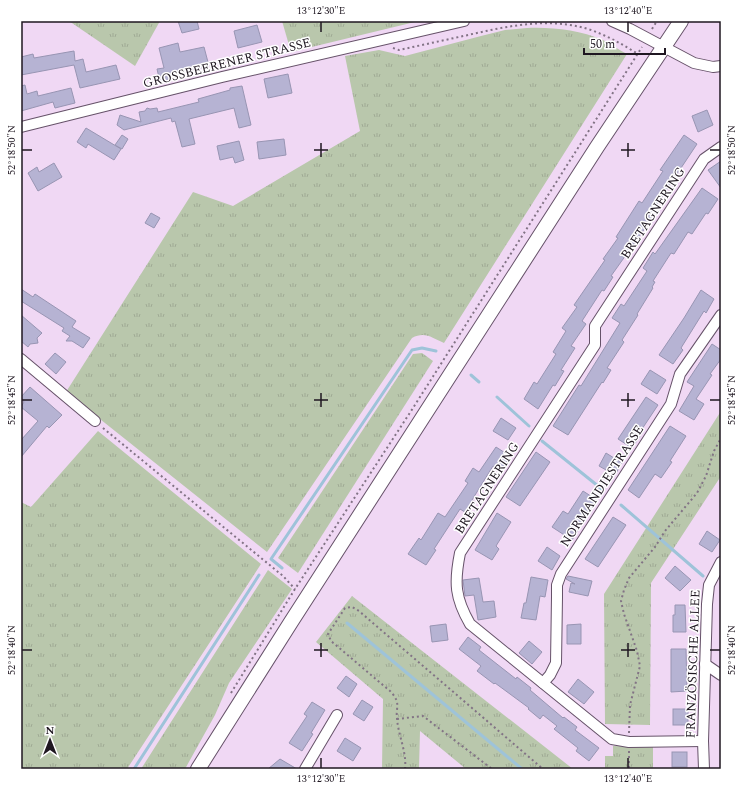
<svg xmlns="http://www.w3.org/2000/svg" width="742" height="790" viewBox="0 0 742 790" font-family="Spectral,serif">
<style>
.grass{fill:url(#grass-tufts)}
.lines{fill:none;stroke-linecap:round;stroke-linejoin:round}
.stream{stroke:#9ec3d9;stroke-width:3}
.building{fill:#b6b3d3;stroke:#9895b3}
.street-casing{stroke:#665269;stroke-width:12}
.secondary-casing{stroke:#665269;stroke-width:16}
.path{stroke:#827385;stroke-width:2;stroke-dasharray:2 3;stroke-linecap:butt}
.street{stroke:#fff;stroke-width:10}
.secondary{stroke:#fff;stroke-width:14}
.ticks{fill:none;stroke:#1f1721;stroke-width:1.5}
.labels{text-anchor:middle;dominant-baseline:central;stroke-width:3;stroke-linejoin:round;paint-order:stroke}
.street-label{font-size:13px;fill:#1f1721;stroke:#fff}
.neatline{fill:none;stroke:#1f1721;stroke-width:1.5}
.ticks-label{font-size:10px;text-anchor:middle;fill:#1f1721}
</style>
<defs>
<pattern id="grass-tufts" width="24" height="20" patternUnits="userSpaceOnUse"><rect width="24" height="20" fill="#b9c7ac"/><path d="M3 7l-1-3M5 7V3M7 7l1-3M15 17l-1-3M17 17v-4M19 17l1-3" fill="none" stroke="#9faa94"/></pattern>
</defs>
<rect width="100%" height="100%" fill="#f0d8f4"/>
<!-- grass -->
<g class="grass">
<polygon points="69,21 160,21 135,66"/>
<polygon points="282,21 419,21 291,52"/>
<path d="M527 28C553 27 579 30 603 40 611 44 619 50 627 54L444 343C432 338 425 331 412 338L267 552 66 392 193 192 233 206 360 131 345 56 379 50 405 56 481 36 505 30Z"/>
<polygon points="422,353 433,361 298,573 278,558 413,354"/>
<polygon points="721,411 721,476 651,583 650,725 605,724 604,594"/>
<polygon points="98,431 261,564 127,769 21,769 21,502 31,507"/>
<polygon points="268,570 292,589 229,683 215,715 185,769 141,769"/>
<polygon points="352,596 573,769 466,769 420,731 419,769 382,769 383,699 316,642"/>
<polygon points="613,746 653,747 653,769 605,769 605,756 613,756"/>
</g>
<g class="lines">
<!-- stream -->
<g class="stream">
<polyline points="471,375 479,382"/>
<polyline points="497,397 529,426"/>
<polyline points="542,441 603,490"/>
<polyline points="621,505 703,576"/>
<polyline points="282,568 271,559 412,350 422,348 436,351"/>
<polyline points="347,623 522,769"/>
<polyline points="134,769 259,575"/>
</g>
</g>
<!-- building -->
<g class="building">
<polygon points="178,21 197,21 199,29 182,33"/>
<polygon points="257,25 262,42 238,48 234,31"/>
<polygon points="178,43 180,52 204,47 209,66 180,73 180,77 160,82 157,69 164,68 159,48"/>
<polygon points="74,51 75,61 83,59 86,72 116,65 120,79 80,88 74,65 21,75 21,57 33,54 34,58"/>
<polygon points="288,74 292,93 268,98 264,79"/>
<polygon points="25,85 27,94 37,91 38,96 71,88 75,103 55,108 53,102 21,111 21,86"/>
<polygon points="242,86 251,125 239,128 234,108 189,119 195,144 182,147 175,121 172,122 171,118 124,130 117,125 120,115 141,122 139,112 145,111 147,108 150,109 157,108 158,112 199,102 198,99 230,90 230,88"/>
<polygon points="707,110 713,125 698,132 692,116"/>
<polygon points="86,128 121,149 114,160 88,144 86,148 77,142"/>
<polygon points="122,135 128,139 122,149 115,145"/>
<polygon points="684,135 697,144 653,210 655,211 648,224 611,276 613,277 604,291 602,290 582,321 586,324 571,346 575,348 561,370 564,371 555,386 553,385 538,409 524,399 534,382 537,384 556,354 553,352 566,331 562,328 577,307 574,305 605,260 603,259 618,238 616,237 639,201 642,203 663,171 660,170"/>
<polygon points="284,139 286,155 259,159 257,142"/>
<polygon points="239,141 244,160 235,163 233,157 220,160 217,146"/>
<polygon points="721,161 721,188 708,170"/>
<polygon points="54,163 62,177 38,191 28,173 37,167 39,172"/>
<polygon points="702,188 718,199 708,214 706,213 692,234 688,232 674,254 671,253 653,281 655,282 652,287 653,288 637,314 638,315 622,340 624,342 607,368 611,370 603,383 602,382 568,435 553,426 579,385 581,386 620,323 612,318 621,304 624,306 647,271 643,268 653,252 655,254"/>
<polygon points="151,213 160,218 154,228 145,223"/>
<polygon points="21,289 33,297 35,294 76,321 72,327 90,338 83,348 72,341 66,341 70,336 62,331 64,328 21,301"/>
<polygon points="701,290 714,299 706,313 704,311 681,348 683,350 673,364 659,355 684,318"/>
<polygon points="21,315 42,333 37,338 38,343 30,344 28,347 21,341"/>
<polygon points="712,344 721,350 721,359 710,374 712,375 696,399 704,404 694,420 679,411 694,386 687,382"/>
<polygon points="55,353 66,362 56,374 45,364"/>
<polygon points="650,370 666,380 657,394 641,384"/>
<polygon points="30,387 62,415 49,428 47,426 21,457 21,440 38,421 21,407 24,402 21,397"/>
<polygon points="646,397 658,405 640,432 642,433 632,448 618,439"/>
<polygon points="501,418 516,428 508,440 493,431"/>
<polygon points="670,426 686,436 670,461 672,462 661,478 655,474 639,498 628,490"/>
<polygon points="496,447 510,456 501,471 493,466 472,500 475,502 468,514 460,509 434,549 436,550 426,565 408,554 419,538 421,540 438,513 445,517 468,483 465,481 473,468 479,472"/>
<polygon points="536,452 550,462 520,506 506,497"/>
<polygon points="606,453 622,463 615,475 599,466"/>
<polygon points="583,491 597,500 572,540 552,527 563,511 568,514"/>
<polygon points="497,513 511,522 496,546 499,549 492,560 475,550"/>
<polygon points="613,517 626,525 598,567 585,559"/>
<polygon points="707,531 720,540 712,552 699,544"/>
<polygon points="547,547 560,556 552,570 538,561"/>
<polygon points="675,566 691,580 680,591 665,578"/>
<polygon points="568,576 592,581 588,596 569,592 571,583 575,584 566,579"/>
<polygon points="531,577 548,580 545,597 540,596 536,620 521,618 524,603 526,603"/>
<polygon points="479,578 483,602 494,601 496,617 478,620 474,595 465,596 463,580"/>
<polygon points="675,605 685,605 686,632 673,632 673,615 675,615"/>
<polygon points="446,624 448,640 432,642 430,626"/>
<polygon points="581,624 581,644 567,644 567,625"/>
<polygon points="468,637 481,647 479,650 516,679 517,677 531,688 530,690 563,718 564,717 577,727 575,730 599,748 589,761 576,751 578,748 554,729 557,726 543,715 540,719 528,709 529,708 495,683 494,684 477,671 481,666 459,649"/>
<polygon points="529,641 542,652 532,664 519,653"/>
<polygon points="671,649 686,649 687,691 671,692"/>
<polygon points="346,676 357,684 349,697 337,688"/>
<polygon points="578,679 594,692 584,704 568,692"/>
<polygon points="362,700 373,707 364,721 353,714"/>
<polygon points="312,702 325,710 311,733 313,734 302,751 289,743 307,716 304,714"/>
<rect x="673" y="709" width="15" height="16"/>
<polygon points="345,738 361,748 353,761 337,751"/>
<rect x="672" y="752" width="15" height="15"/>
<polygon points="280,759 297,769 268,769"/>
</g>
<g class="lines">
<defs>
<g id="street">
<polyline points="612,21 630,29 694,63 713,67 721,66"/>
<polyline points="21,127 222,77 464,21"/>
<polyline points="21,359 95,421"/>
<polyline points="705,664 721,675"/>
<polyline points="543,683 550,675 556,663 557,597 557,585 561,574 671,404 680,374 721,315"/>
<path d="M703 741 629 742 612 739 470 624C455 598 454 583 460 553L595 345V326L704 159 721 147"/>
<polyline points="305,769 337,715"/>
<polyline points="704,769 703,741 707,604 709,585 721,562"/>
</g>
<polyline id="secondary" points="198,769 291,622 597,147 681,21"/>
</defs>
<!-- street casing -->
<use href="#street" class="street-casing"/>
<!-- secondary casing -->
<use href="#secondary" class="secondary-casing"/>
<!-- path -->
<g class="path">
<polyline points="652,29 657,21"/>
<path d="M393 48 399 50C422 45 445 40 468 35 508 26 548 17 588 29 606 35 622 44 638 54"/>
<polyline points="103,428 283,576 295,589"/>
<polyline points="231,693 295,589 413,408 642,47"/>
<polyline points="397,719 423,716 492,769"/>
<polyline points="629,733 630,705 640,666 637,651 624,614 621,601 624,590 629,578 655,547 665,531 697,493 706,476 714,451 721,438"/>
<polyline points="629,751 629,769"/>
<path d="M405 769C407 752 398 735 397 718 396 713 398 707 397 702 396 698 393 694 390 691L331 641 328 634 345 608 352 607 359 611 543 769"/>
</g>
<!-- street -->
<use href="#street" class="street"/>
<!-- secondary -->
<use href="#secondary" class="secondary"/>
</g>
<!-- ticks -->
<path class="ticks" d="M321 22V32M628 22V32M321 143V157M628 143V157M22 150H32M314 150H328M621 150H635M710 150H720M321 393V407M628 393V407M22 400H32M314 400H328M621 400H635M710 400H720M321 643V657M628 643V657M22 650H32M314 650H328M621 650H635M710 650H720M321 758V768M628 758V768"/>
<g class="labels">
<!-- street labels -->
<g class="street-label">
<text transform="translate(227 63) rotate(-14)">GROSSBEERENER STRASSE</text>
<text transform="translate(653 213) rotate(-57)">BRETAGNERING</text>
<text transform="translate(602 486) rotate(-57)">NORMANDIESTRASSE</text>
<text transform="translate(487 488) rotate(-57)">BRETAGNERING</text>
<text transform="translate(693 664) rotate(-88)">FRANZÖSISCHE ALLEE</text>
</g>
</g>
<!-- border -->
<rect width="742" height="790" fill="none" stroke="#ffffff" stroke-width="44"/>
<!-- north arrow -->
<g transform="translate(50 740)" stroke="#ffffff" stroke-width="3" paint-order="stroke">
<path d="M0-3L7 15L0 10L-7 15Z" fill="#1f1721"/>
<text y="-6" font-size="11" font-weight="bold" text-anchor="middle" fill="#1f1721">N</text>
</g>
<!-- scale -->
<path d="M584 48v6h81v-6" fill="none" stroke="#1f1721" stroke-width="2"/>
<text x="590" y="48" font-size="12" fill="#1f1721" stroke="#ffffff" stroke-width="3" paint-order="stroke">50 m</text>
<rect x="22" y="22" width="698" height="746" class="neatline"/>
<g class="ticks-label">
<text x="321" y="14">13°12'30"E</text>
<text x="628" y="14">13°12'40"E</text>
<text transform="translate(11 150) rotate(-90)" y="4">52°18'50"N</text>
<text transform="translate(731 150) rotate(-90)" y="4">52°18'50"N</text>
<text transform="translate(11 400) rotate(-90)" y="4">52°18'45"N</text>
<text transform="translate(731 400) rotate(-90)" y="4">52°18'45"N</text>
<text transform="translate(11 650) rotate(-90)" y="4">52°18'40"N</text>
<text transform="translate(731 650) rotate(-90)" y="4">52°18'40"N</text>
<text x="321" y="782">13°12'30"E</text>
<text x="628" y="782">13°12'40"E</text>
</g>
</svg>
